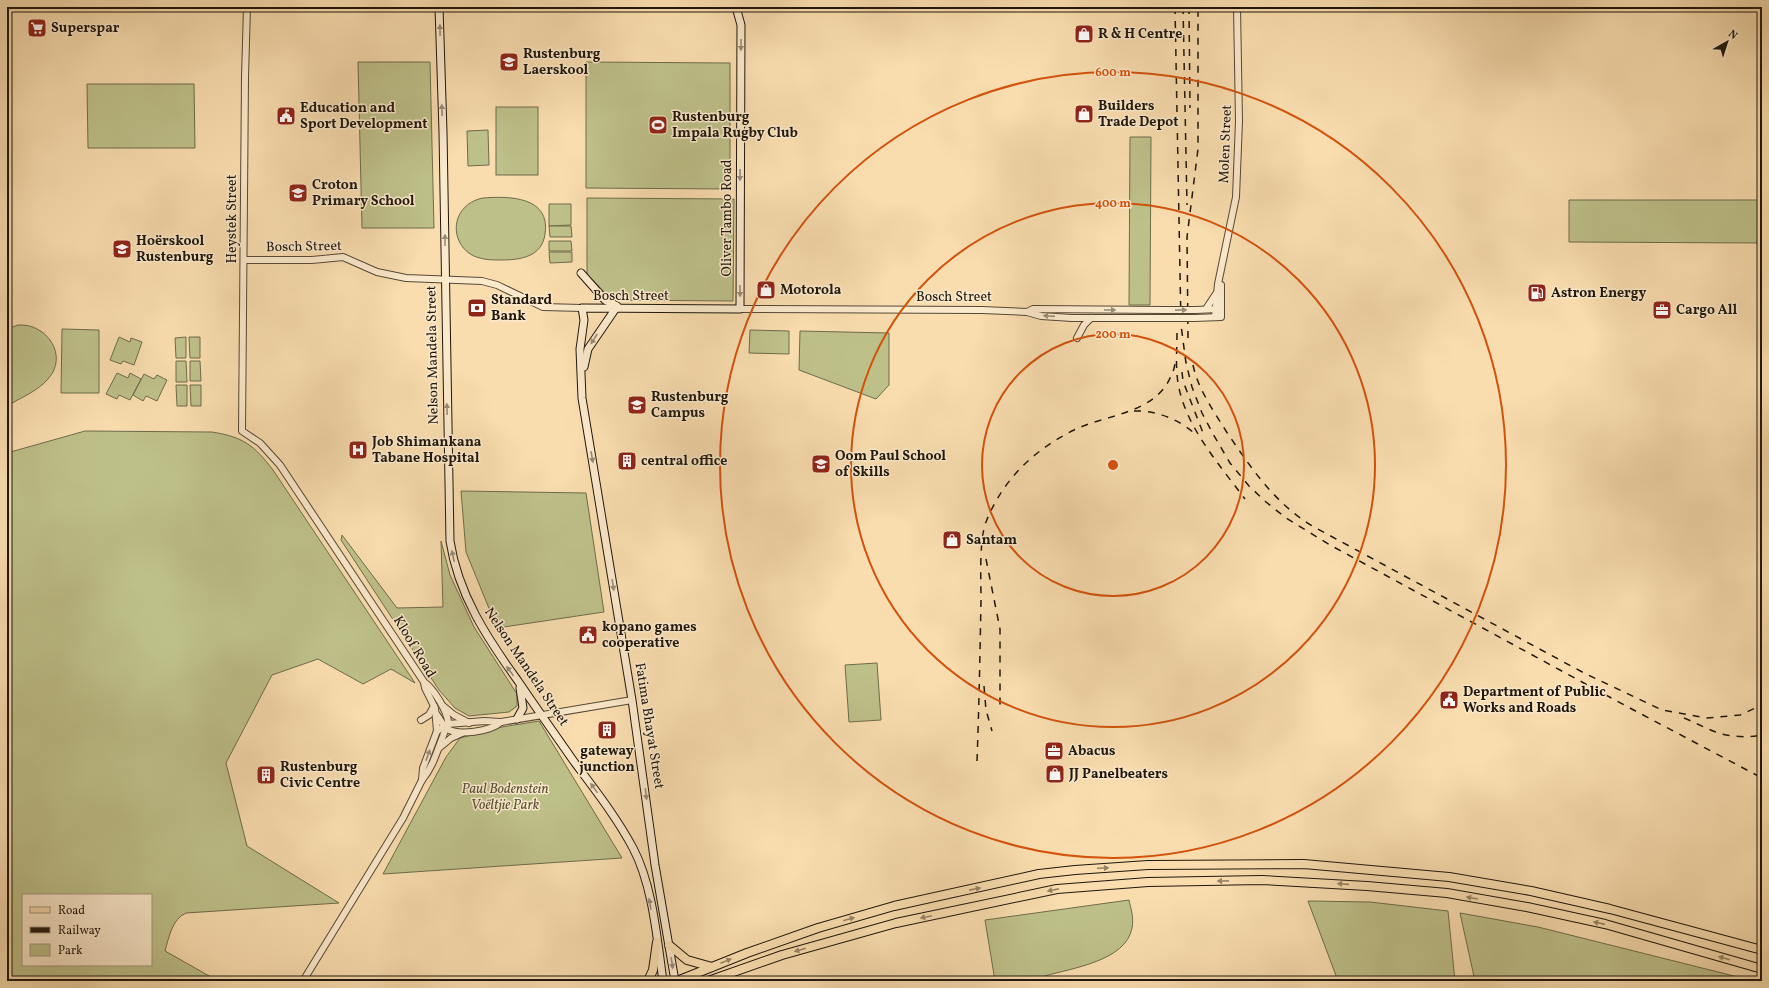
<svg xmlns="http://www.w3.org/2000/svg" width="1769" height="988" viewBox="0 0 1769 988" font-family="Vollkorn,serif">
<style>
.green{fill:#bec08a;stroke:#6e6b4b;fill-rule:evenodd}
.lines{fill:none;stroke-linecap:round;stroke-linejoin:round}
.tertiary-casing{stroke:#564835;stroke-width:8}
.secondary-casing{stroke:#1f160c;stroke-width:9}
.primary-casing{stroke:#1f160c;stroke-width:10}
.tertiary{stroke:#fbe9cb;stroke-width:6}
.secondary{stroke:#fbe9cb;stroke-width:7}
.primary{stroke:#f9ddaf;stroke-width:8}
.rail{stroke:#1f160c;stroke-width:1.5;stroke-dasharray:7 7;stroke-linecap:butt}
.tertiary-bridge-casing{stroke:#564835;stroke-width:8;stroke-linecap:butt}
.tertiary-bridge{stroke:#fbe9cb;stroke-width:6}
.oneway{fill:#988a75}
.oneway2{fill:#978366}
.ring{fill:none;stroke:#d4520c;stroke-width:2}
.labels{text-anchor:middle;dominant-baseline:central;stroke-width:3;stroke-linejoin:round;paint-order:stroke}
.poi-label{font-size:14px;font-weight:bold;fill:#1f160c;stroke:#fbe9cb;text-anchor:start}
.street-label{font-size:14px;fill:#1f160c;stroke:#fbe9cb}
.park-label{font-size:14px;font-style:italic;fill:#575238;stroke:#fbe9cb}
.centre{fill:#d4520c;stroke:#fbe9cb;stroke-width:2}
.ring-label{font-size:12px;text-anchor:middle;font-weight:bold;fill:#d4520c;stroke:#fbe9cb;stroke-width:3;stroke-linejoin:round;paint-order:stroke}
</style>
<rect width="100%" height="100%" fill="#f9ddaf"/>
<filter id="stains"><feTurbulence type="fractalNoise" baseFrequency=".005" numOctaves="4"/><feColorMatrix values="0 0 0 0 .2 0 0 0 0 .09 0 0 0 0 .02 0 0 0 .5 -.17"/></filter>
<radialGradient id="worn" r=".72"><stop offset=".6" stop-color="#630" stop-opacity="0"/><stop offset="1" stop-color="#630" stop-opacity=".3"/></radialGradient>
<!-- green -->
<g class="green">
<polygon points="358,62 430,62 434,228 362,228"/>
<polygon points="586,62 730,63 730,189 586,188"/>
<polygon points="87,84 194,84 195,148 88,148"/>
<rect x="496" y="107" width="42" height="68"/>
<polygon points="488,130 489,165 468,166 467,131"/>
<polygon points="1130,137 1151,137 1150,305 1129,305"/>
<path d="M483 198C508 196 551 196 545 234 542 257 520 260 501 260 494 260 486 260 480 258 462 254 452 235 458 218 462 207 472 200 483 198Z"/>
<polygon points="587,198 734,199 733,301 612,300 587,274"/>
<polygon points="1569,200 1762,200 1762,243 1569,242"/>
<polygon points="549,204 571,204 571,225 549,226"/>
<polygon points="549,226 571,226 572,237 550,237"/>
<polygon points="549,241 571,241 572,251 549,251"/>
<polygon points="549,252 572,252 572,262 550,263"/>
<path d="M18 325C47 323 69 356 48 379 38 391 20 398 7 406V329Z"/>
<polygon points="62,329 99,330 99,393 61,393"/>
<polygon points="750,330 789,331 789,354 749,353"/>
<polygon points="800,331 889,333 889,385 876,399 799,370"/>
<polygon points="119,337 130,342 131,338 142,342 134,365 123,361 121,364 110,360"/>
<polygon points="186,337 186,358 176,358 175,338"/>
<polygon points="189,337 200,337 200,358 190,358"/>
<polygon points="176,361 186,361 187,382 176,382"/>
<polygon points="190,361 200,361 201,381 190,381"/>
<polygon points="117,373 128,378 130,373 141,379 130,400 119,395 117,399 106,394"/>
<polygon points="144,374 154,379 157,375 167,380 157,401 146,396 143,401 133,395"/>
<polygon points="176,385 187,385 187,406 177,406"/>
<polygon points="190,385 201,385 201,406 191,406"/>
<path d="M85 431 212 432C243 437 254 445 273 470L415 683 391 669 363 684 318 659 272 675 226 763 247 846 339 903 186 913C172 919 169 937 165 951L218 981H7V453ZM23 895H151V965H23Z"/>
<polygon points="461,491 586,493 604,612 497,628 466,552"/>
<polygon points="342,535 397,608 443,607 441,541 450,575 474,627 517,694 517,706 509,712 469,716 455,708 439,690 341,540"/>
<polygon points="877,663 881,720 849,722 845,665"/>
<polygon points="539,721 622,858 383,874 446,757 460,738 502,727"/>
<path d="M1129 900C1131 909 1134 918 1132 928 1126 961 1072 968 1045 976L1036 981H995L985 920Z"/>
<polygon points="1308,901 1370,902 1448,911 1455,981 1338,981"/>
<polygon points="1460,913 1538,927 1754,981 1475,981"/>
</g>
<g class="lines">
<defs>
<g id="tertiary">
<polyline points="247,7 245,77 242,431 260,443 280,465 424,682 425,688 435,708 437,731 423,768 422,780 403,818 303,981"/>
<polyline points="244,260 312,260 343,257 377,272 406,278 482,281 497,285 543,307 582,308"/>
<polyline points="740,309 982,310 1027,312 1041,316 1072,318 1167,318"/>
<polyline points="1206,309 1216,294"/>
<polyline points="1195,310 1219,309"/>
<polyline points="1027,312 1033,309 1167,310"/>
<polyline points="1215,317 1218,284 1236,197 1239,121 1237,7"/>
<polyline points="1194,318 1221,317 1221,285"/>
<polyline points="1077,338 1084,325 1091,318"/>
<polyline points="443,706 454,715 469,723"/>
<path d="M437 715C440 719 443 726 446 728 458 737 491 731 501 722L632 700"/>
<polyline points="421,720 429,715 434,706"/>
<polyline points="437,731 448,724 484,721 501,722"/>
<polyline points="439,748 451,738 462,733"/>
<path d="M422 780C433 767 437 751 443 736 444 732 447 728 448 724 449 713 433 688 424 682"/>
</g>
<g id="secondary">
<path d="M439 7 443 132 450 541C458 594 487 638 518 681 537 709 556 736 575 763 596 791 617 818 633 848 653 886 657 939 663 981"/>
<polyline points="581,273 605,300 617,306"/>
<polyline points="584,367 588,349 616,308"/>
<polyline points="517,719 523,708 520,688"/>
<polyline points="675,981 655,865 632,700 582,398 580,349 584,320 582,308 740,309 741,25 736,7"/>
</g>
<g id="primary">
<polyline points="669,945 687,960 712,967"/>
<polyline points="648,981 653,970 657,942"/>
<polyline points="677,981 747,953 818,928 894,906 1039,874 1075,870 1148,865 1304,864 1449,877 1531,891 1610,909 1762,950"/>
<polyline points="708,981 782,955 896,923 1057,889 1148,882 1262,880 1367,886 1447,893 1527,907 1605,924 1762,969"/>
</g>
</defs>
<!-- tertiary casing -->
<use href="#tertiary" class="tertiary-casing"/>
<!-- secondary casing -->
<use href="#secondary" class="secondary-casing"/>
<!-- primary casing -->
<use href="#primary" class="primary-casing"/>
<!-- tertiary -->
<use href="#tertiary" class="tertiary"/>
<!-- secondary -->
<use href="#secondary" class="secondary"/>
<!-- primary -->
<use href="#primary" class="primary"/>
<!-- rail -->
<g class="rail">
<polyline points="1175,7 1181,325 1186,363 1192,387 1202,413 1213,434 1230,463 1249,486 1266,502 1286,518 1330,545 1628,707 1762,778"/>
<polyline points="1183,7 1187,205"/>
<polyline points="1189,7 1190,108"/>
<path d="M1177 333C1177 351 1175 370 1179 388 1187 428 1221 467 1245 499"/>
<polyline points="1188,338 1187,237 1198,149 1198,7"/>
<path d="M1193 365C1198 389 1213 410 1226 431 1251 468 1275 504 1314 527L1584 673 1662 710 1707 718 1740 715 1762 705"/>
<polyline points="1182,372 1183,381 1203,433"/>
<path d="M1134 411C1155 410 1178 419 1194 433"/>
<polyline points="986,559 1000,629 1000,711"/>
<polyline points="984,686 986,710 992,731"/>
<path d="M1684 718C1694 722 1703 727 1713 731 1727 737 1747 738 1762 735"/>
<path d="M977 761C979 707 980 654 981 600 981 580 979 540 986 522 1003 479 1034 450 1074 430 1107 414 1155 414 1171 376 1174 371 1175 364 1176 358"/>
</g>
<defs>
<g id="tertiary-bridge">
<polyline points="1167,310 1195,310"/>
<polyline points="1167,318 1194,318"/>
</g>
</defs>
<!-- tertiary-bridge casing -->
<use href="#tertiary-bridge" class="tertiary-bridge-casing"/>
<!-- tertiary-bridge -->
<use href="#tertiary-bridge" class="tertiary-bridge"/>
</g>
<!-- one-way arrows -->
<defs><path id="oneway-solid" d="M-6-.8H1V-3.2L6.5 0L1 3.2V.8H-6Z"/></defs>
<g class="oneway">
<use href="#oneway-solid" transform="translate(440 30) rotate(-91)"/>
<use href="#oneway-solid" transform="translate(741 45) rotate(91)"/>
<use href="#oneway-solid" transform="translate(442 110) rotate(-92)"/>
<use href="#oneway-solid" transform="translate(740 175) rotate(90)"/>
<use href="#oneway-solid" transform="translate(445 240) rotate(-91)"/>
<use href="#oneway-solid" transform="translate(740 291) rotate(89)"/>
<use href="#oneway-solid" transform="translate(1110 310)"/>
<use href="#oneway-solid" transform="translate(1181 310) rotate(-1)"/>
<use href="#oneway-solid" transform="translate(1049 316) rotate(-176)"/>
<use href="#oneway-solid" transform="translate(594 339) rotate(123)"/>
<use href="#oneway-solid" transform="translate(447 409) rotate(-91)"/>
<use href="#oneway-solid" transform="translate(592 457) rotate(80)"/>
<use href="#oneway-solid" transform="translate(453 556) rotate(-102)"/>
<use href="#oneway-solid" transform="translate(613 585) rotate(81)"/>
<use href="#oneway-solid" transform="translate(510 671) rotate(-126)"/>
<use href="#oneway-solid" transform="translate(428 755) rotate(-70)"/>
<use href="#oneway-solid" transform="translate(594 788) rotate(-126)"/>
<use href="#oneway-solid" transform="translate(646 794) rotate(83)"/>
<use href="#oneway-solid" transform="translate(650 904) rotate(-100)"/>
<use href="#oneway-solid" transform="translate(672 963) rotate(81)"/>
</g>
<g class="oneway2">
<use href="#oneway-solid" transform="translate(1103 868) rotate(-3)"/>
<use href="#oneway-solid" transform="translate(1223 881) rotate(179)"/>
<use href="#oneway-solid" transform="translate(1343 884) rotate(-176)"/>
<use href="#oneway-solid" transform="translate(975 889) rotate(-11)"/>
<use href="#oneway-solid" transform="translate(1053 890) rotate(169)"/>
<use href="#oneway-solid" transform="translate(1472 898) rotate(-170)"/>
<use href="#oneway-solid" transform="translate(926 917) rotate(168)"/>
<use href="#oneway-solid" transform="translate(849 919) rotate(-16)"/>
<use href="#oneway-solid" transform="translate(1599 923) rotate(-167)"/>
<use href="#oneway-solid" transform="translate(800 950) rotate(164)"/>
<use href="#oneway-solid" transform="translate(1724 958) rotate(-164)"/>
<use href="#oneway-solid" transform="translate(726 961) rotate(-22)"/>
</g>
<!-- distance rings -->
<g class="ring">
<circle cx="1113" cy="465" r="131"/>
<circle cx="1113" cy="465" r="262"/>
<circle cx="1113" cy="465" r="393"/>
</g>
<!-- icons -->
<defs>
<symbol id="supermarket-square" viewBox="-11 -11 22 22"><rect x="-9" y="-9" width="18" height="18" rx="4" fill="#8f2418" stroke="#fbe9cb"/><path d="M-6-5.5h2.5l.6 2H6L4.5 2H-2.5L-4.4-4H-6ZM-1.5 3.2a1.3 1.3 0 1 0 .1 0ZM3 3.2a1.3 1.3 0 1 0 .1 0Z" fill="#fff"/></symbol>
<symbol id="shop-square" viewBox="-11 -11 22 22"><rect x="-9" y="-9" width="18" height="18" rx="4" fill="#8f2418" stroke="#fbe9cb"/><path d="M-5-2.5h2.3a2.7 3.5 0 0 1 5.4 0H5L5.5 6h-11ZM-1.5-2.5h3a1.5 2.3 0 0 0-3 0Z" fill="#fff"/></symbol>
<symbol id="school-square" viewBox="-11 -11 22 22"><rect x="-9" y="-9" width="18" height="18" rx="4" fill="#8f2418" stroke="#fbe9cb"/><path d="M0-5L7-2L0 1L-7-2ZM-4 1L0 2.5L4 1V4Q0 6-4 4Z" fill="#fff"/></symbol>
<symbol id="civic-square" viewBox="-11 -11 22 22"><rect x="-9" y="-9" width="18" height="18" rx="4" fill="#8f2418" stroke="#fbe9cb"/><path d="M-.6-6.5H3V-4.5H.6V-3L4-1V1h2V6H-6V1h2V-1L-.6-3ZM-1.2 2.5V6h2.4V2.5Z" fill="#fff"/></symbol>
<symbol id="stadium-square" viewBox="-11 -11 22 22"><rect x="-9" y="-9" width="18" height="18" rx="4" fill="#8f2418" stroke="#fbe9cb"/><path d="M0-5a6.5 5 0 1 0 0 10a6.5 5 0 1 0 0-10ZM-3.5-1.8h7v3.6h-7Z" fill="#fff"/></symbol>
<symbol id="university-square" viewBox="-11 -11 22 22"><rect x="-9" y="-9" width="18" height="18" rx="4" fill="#8f2418" stroke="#fbe9cb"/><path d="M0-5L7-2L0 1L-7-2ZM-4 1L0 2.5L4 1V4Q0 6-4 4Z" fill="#fff"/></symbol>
<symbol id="fuel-square" viewBox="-11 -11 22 22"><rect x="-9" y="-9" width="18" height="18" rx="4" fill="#8f2418" stroke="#fbe9cb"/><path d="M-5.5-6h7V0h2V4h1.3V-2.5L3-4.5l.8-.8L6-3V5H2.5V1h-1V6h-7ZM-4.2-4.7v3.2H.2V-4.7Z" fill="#fff"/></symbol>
<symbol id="bank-square" viewBox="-11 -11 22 22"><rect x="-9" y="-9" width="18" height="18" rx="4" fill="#8f2418" stroke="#fbe9cb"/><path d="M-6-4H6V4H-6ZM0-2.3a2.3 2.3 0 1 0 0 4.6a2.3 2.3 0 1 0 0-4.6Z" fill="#fff"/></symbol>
<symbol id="office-square" viewBox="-11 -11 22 22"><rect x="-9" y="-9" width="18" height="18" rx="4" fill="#8f2418" stroke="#fbe9cb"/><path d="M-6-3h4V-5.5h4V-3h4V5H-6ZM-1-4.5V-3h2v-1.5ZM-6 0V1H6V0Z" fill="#fff"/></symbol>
<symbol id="hospital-square" viewBox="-11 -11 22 22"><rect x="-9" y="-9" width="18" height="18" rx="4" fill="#8f2418" stroke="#fbe9cb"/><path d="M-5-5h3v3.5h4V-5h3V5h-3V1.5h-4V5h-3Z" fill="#fff"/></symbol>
<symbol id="building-square" viewBox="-11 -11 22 22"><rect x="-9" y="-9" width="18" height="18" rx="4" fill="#8f2418" stroke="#fbe9cb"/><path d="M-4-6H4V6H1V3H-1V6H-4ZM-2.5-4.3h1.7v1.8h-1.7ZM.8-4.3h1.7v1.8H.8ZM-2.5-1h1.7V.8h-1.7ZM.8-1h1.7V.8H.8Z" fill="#fff"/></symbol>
</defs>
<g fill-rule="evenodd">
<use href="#supermarket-square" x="26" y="17" width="22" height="22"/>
<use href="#shop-square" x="1073" y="23" width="22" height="22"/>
<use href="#school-square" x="498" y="51" width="22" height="22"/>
<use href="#shop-square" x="1073" y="103" width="22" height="22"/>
<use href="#civic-square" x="275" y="105" width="22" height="22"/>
<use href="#stadium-square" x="647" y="114" width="22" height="22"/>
<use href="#school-square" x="287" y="182" width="22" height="22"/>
<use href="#university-square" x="111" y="238" width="22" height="22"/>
<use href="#shop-square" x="755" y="279" width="22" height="22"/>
<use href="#fuel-square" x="1526" y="282" width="22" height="22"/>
<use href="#bank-square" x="466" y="297" width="22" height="22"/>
<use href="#office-square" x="1651" y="299" width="22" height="22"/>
<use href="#university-square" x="626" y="394" width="22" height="22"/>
<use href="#hospital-square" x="347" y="439" width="22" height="22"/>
<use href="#building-square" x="616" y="450" width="22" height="22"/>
<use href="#school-square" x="810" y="453" width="22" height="22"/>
<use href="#shop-square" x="941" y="529" width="22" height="22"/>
<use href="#civic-square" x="577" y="624" width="22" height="22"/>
<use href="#civic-square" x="1438" y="689" width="22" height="22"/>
<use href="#building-square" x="596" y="719" width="22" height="22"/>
<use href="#office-square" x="1043" y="740" width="22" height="22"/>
<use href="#shop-square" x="1044" y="763" width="22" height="22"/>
<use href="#building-square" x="255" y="764" width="22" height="22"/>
</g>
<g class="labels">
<!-- poi labels -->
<g class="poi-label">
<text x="51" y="28">Superspar</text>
<text x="1098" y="34">R &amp; H Centre</text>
<text x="523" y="54">Rustenburg<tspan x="523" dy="16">Laerskool</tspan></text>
<text x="1098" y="106">Builders<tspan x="1098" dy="16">Trade Depot</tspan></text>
<text x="300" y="108">Education and<tspan x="300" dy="16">Sport Development</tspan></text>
<text x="672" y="117">Rustenburg<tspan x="672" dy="16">Impala Rugby Club</tspan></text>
<text x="312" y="185">Croton<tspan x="312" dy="16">Primary School</tspan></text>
<text x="136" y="241">Hoërskool<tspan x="136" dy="16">Rustenburg</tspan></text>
<text x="780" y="290">Motorola</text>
<text x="1551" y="293">Astron Energy</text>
<text x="491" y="300">Standard<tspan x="491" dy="16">Bank</tspan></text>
<text x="1676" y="310">Cargo All</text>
<text x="651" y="397">Rustenburg<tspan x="651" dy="16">Campus</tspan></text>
<text x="372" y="442">Job Shimankana<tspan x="372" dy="16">Tabane Hospital</tspan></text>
<text x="835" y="456">Oom Paul School<tspan x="835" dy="16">of Skills</tspan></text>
<text x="641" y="461">central office</text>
<text x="966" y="540">Santam</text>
<text x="602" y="627">kopano games<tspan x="602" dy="16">cooperative</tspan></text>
<text x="1463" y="692">Department of Public<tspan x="1463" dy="16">Works and Roads</tspan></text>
<text x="607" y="751" text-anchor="middle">gateway<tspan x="607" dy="16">junction</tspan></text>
<text x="1068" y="751">Abacus</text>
<text x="280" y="767">Rustenburg<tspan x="280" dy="16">Civic Centre</tspan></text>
<text x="1069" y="774">JJ Panelbeaters</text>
</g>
<!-- street labels -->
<g class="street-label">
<text transform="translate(1226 144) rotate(-88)">Molen Street</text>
<text transform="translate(727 218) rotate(-90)">Oliver Tambo Road</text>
<text transform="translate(232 219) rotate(-90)">Heystek Street</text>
<text transform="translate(304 247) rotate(-1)">Bosch Street</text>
<text x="631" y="296">Bosch Street</text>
<text x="954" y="297">Bosch Street</text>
<text transform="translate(433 355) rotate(-91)">Nelson Mandela Street</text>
<text transform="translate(414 647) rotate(59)">Kloof Road</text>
<text transform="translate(526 667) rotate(56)">Nelson Mandela Street</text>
<text transform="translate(649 726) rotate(81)">Fatima Bhayat Street</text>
</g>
<!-- park labels -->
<g class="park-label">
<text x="505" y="789">Paul Bodenstein<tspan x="505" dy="16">Voëltjie Park</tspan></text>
</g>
</g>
<circle cx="1113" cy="465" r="6" class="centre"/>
<g class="ring-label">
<text x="1113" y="76">600 m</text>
<text x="1113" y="207">400 m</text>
<text x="1113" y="338">200 m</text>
</g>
<!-- margin -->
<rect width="1769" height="988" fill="none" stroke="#f9ddaf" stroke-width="24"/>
<rect x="8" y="8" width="1753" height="972" fill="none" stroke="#1f160c" stroke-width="2"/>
<rect x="12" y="12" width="1745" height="964" fill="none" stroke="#1f160c"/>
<!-- legend -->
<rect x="22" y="894" width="130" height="72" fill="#fbe9cb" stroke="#a3957f"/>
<rect x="30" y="907" width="20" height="6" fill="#f9ddaf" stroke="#a3957f"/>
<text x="58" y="914" font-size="12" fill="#1f160c">Road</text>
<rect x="30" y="927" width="20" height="6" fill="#1f160c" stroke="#a3957f"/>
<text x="58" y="934" font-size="12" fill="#1f160c">Railway</text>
<rect x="30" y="944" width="20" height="12" fill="#bec08a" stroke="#a3957f"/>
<text x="58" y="954" font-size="12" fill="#1f160c">Park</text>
<!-- north arrow -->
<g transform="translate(1727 42) rotate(39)" stroke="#fbe9cb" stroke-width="3" paint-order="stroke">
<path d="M0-3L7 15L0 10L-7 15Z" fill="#1f160c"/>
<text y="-6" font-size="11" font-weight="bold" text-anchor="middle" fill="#1f160c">N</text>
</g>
<rect width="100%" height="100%" filter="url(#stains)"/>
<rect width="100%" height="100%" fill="url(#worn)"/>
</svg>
